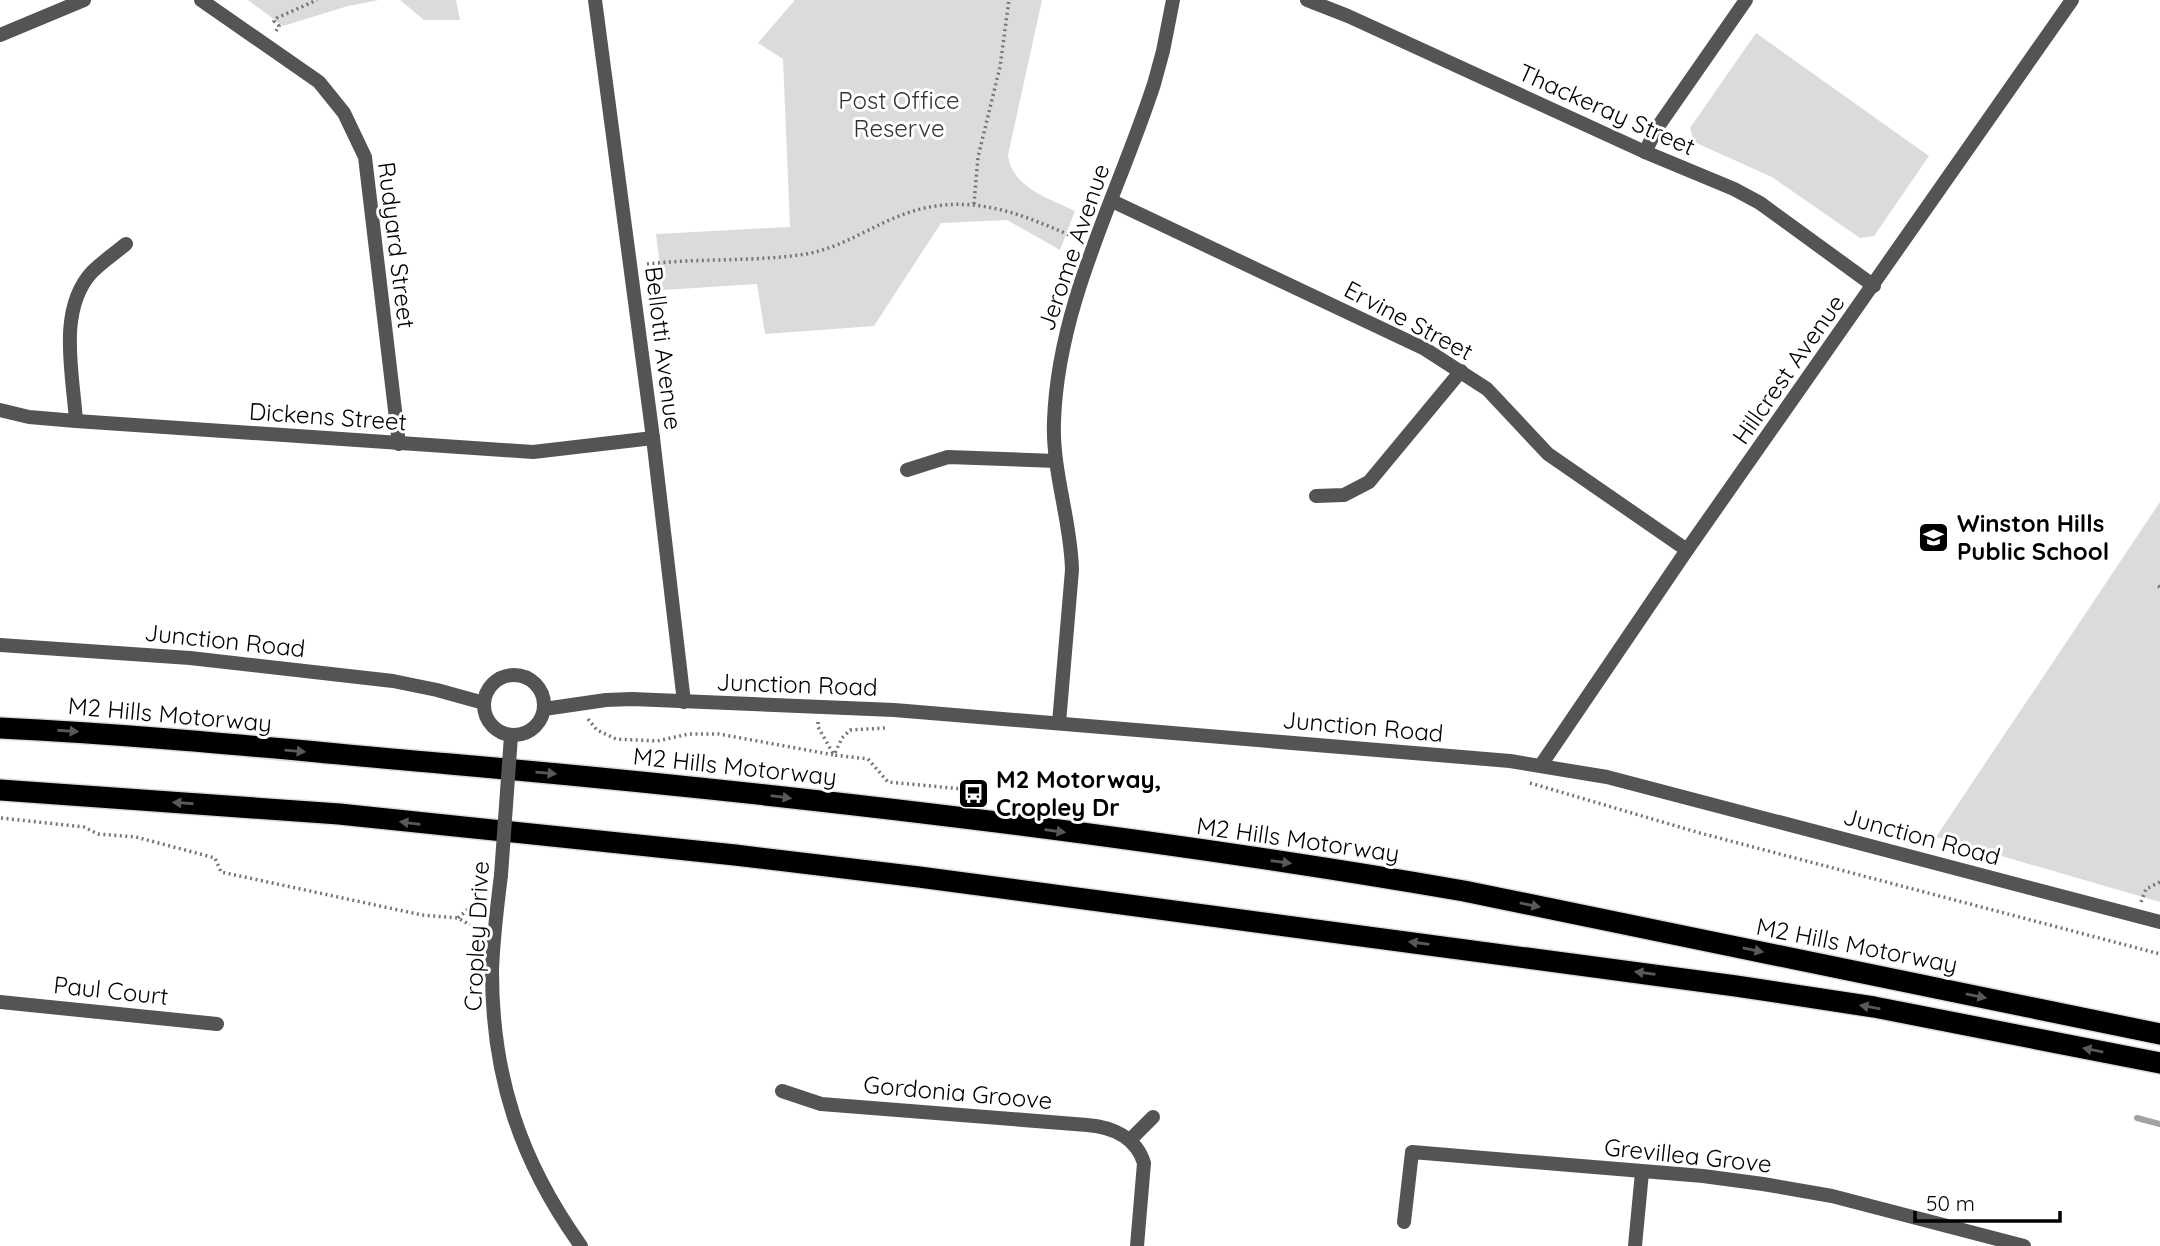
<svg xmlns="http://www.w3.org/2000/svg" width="2160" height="1246" viewBox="0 0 2160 1246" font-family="Quicksand,sans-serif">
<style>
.green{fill:#dbdbdb}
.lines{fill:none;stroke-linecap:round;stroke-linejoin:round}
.stream{stroke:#a2a2a2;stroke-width:6}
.motorway-casing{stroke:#dbdbdb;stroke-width:24}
.path{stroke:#767676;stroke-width:3.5;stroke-dasharray:2 3.5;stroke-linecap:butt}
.minor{stroke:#545454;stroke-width:14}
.tertiary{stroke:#545454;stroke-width:14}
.motorway{stroke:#000;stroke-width:21}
.tertiary-bridge{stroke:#545454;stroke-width:14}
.oneway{fill:#595959}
.labels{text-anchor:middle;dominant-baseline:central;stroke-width:6;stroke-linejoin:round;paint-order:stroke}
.park-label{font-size:24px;fill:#323232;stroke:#fff}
.street-label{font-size:24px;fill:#000;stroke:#fff}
.poi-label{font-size:24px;font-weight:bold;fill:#000;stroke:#fff;text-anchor:start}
</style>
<rect width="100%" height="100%" fill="#fff"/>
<!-- green -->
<g class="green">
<polygon points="248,0 379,0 348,6 283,26"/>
<polygon points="400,0 456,0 460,20 424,20"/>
<path d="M795 0H1042L1008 155C1012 188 1049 198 1075 211L1060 250 1007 220 941 223 874 326 765 334 757 284 663 290 656 234 790 227 783 59 758 43Z"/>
<polygon points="1756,33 1929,156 1874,236 1860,238 1772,177 1694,142 1690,128"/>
<polygon points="2160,502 2160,902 1936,837"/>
</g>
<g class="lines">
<!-- stream -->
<polyline class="stream" points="2137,1118 2160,1124"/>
<defs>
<g id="motorway">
<path d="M0 728C150 735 300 751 450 764 789 794 1128 833 1464 891L2160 1034"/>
<polyline points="0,790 339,814 735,855 919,877 1736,986 1874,1007 2160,1063"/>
</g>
</defs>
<!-- motorway casing -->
<use href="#motorway" class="motorway-casing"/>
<!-- path -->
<g class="path">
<polyline points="276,31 279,26 274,21 277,18 317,0"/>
<polyline points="974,204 978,157 1000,67 1009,0"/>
<path d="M647 264C699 258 754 262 806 254 839 248 864 231 894 218 962 189 1016 211 1078 239"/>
<polyline points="2158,586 2160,587"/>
<polyline points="588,719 597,730 616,739 657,741 689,734 719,734 834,755 842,738 850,730 885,728"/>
<polyline points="818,722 818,727 834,755 868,759 888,782 973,790 977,801"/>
<polyline points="1530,783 1700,833 2160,954"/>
<polyline points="1,818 84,827 98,834 136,837 215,858 221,872 422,915 458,918 470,925"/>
<polyline points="2141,902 2146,889 2160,882"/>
<polyline points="458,918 474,904"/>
</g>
<!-- minor -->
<g class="minor">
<polyline points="201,0 319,82 344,113 365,157 399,444"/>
<polyline points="595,0 653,438 684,702"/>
<polyline points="1307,0 1348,16 1645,152 1734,189 1760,203 1874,286"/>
<polyline points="0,35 84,0"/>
<polyline points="1645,152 1657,128 1746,0"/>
<polyline points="1112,201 1425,349 1487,389 1548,454 1687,550"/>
<polyline points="0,410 29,417 76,421 533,452 653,438"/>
<path d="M76 421C73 374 57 310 92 272 102 262 115 253 126 244"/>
<polyline points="907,470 948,457 1056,461"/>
<polyline points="1316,496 1344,495 1369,482 1461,371"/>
<path d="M1059 723 1072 570C1071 520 1052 472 1054 421 1058 303 1118 195 1154 84L1163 51 1173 0"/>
<polyline points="0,1002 217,1024"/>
<path d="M782 1091 821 1104 1087 1125C1112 1127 1136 1137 1144 1163L1137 1246"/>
<polyline points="1130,1140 1153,1117"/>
<polyline points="1404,1222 1412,1152 1703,1176 1763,1184 1832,1196 2024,1246"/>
<polyline points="1635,1246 1642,1172"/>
</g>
<!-- tertiary -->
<g class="tertiary">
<polyline points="0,645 190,658 393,681 437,690 484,703"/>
<circle cx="514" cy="705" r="30"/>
<polyline points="544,709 606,700 632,699 894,710 1510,761 1607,777 2160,922"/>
<polyline points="1541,765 1687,550 2072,0"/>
<path d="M501 875C497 907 493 939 492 971 492 1076 520 1161 581 1246"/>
</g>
<!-- motorway -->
<use href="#motorway" class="motorway"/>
<!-- tertiary-bridge -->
<polyline class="tertiary-bridge" points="501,875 511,736"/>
</g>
<!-- one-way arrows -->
<defs><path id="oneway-solid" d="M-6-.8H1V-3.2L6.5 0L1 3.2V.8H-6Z" transform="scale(1.75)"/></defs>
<g class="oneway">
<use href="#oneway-solid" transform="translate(68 731) rotate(4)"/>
<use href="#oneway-solid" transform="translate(295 751) rotate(5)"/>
<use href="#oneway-solid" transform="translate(546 773) rotate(5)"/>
<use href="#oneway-solid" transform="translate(781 797) rotate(7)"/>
<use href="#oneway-solid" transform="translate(183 803) rotate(-176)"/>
<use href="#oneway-solid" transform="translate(410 823) rotate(-173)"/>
<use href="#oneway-solid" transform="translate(1055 831) rotate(8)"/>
<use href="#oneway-solid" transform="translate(1281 862) rotate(8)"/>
<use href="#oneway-solid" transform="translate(1530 905) rotate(12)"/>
<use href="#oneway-solid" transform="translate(1419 943) rotate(-172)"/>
<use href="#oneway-solid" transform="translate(1753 950) rotate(11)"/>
<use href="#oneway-solid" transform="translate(1645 973) rotate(-172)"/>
<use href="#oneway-solid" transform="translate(1976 996) rotate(11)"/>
<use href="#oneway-solid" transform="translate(1870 1007) rotate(-170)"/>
<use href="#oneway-solid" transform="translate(2093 1050) rotate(-169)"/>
</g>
<!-- icons -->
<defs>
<symbol id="school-square" viewBox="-11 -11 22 22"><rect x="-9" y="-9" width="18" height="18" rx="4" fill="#000" stroke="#fff"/><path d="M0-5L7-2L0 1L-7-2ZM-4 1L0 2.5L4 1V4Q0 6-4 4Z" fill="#fff"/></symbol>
<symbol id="bus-square" viewBox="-11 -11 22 22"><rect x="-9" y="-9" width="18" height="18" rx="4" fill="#000" stroke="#fff"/><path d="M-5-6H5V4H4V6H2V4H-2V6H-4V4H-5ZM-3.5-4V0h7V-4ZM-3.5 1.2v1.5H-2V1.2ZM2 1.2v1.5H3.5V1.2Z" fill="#fff"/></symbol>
</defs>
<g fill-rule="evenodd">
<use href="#school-square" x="1916" y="520" width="35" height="35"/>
<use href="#bus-square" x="956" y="776" width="35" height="35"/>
</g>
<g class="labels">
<!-- park labels -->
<g class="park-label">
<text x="899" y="100">Post Office<tspan x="899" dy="28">Reserve</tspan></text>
</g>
<!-- street labels -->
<g class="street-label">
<text transform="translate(1607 109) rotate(24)">Thackeray Street</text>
<text transform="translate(397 245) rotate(83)">Rudyard Street</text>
<text transform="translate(1073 247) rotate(-71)">Jerome Avenue</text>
<text transform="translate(1409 320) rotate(28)">Ervine Street</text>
<text transform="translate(664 348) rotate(83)">Bellotti Avenue</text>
<text transform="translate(1788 369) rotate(-55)">Hillcrest Avenue</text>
<text transform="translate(328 416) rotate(4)">Dickens Street</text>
<text transform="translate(225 640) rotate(6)">Junction Road</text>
<text transform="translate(797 684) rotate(2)">Junction Road</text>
<text transform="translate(170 714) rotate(5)">M2 Hills Motorway</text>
<text transform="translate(1363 726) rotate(5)">Junction Road</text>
<text transform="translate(735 766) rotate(6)">M2 Hills Motorway</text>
<text transform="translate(1922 836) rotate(15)">Junction Road</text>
<text transform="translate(1298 839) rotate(8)">M2 Hills Motorway</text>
<text transform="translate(476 936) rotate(-87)">Cropley Drive</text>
<text transform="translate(1857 945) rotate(11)">M2 Hills Motorway</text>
<text transform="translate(111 990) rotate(6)">Paul Court</text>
<text transform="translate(958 1092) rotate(5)">Gordonia Groove</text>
<text transform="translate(1688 1155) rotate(6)">Grevillea Grove</text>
</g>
<!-- poi labels -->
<g class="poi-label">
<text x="1957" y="523">Winston Hills<tspan x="1957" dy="28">Public School</tspan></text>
<text x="996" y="779">M2 Motorway,<tspan x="996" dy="28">Cropley Dr</tspan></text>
</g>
</g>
<!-- scale -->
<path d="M1915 1211v10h145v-10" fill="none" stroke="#000000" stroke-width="3.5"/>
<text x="1926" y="1211" font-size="21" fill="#000000" stroke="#ffffff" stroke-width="5" paint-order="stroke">50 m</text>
</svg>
